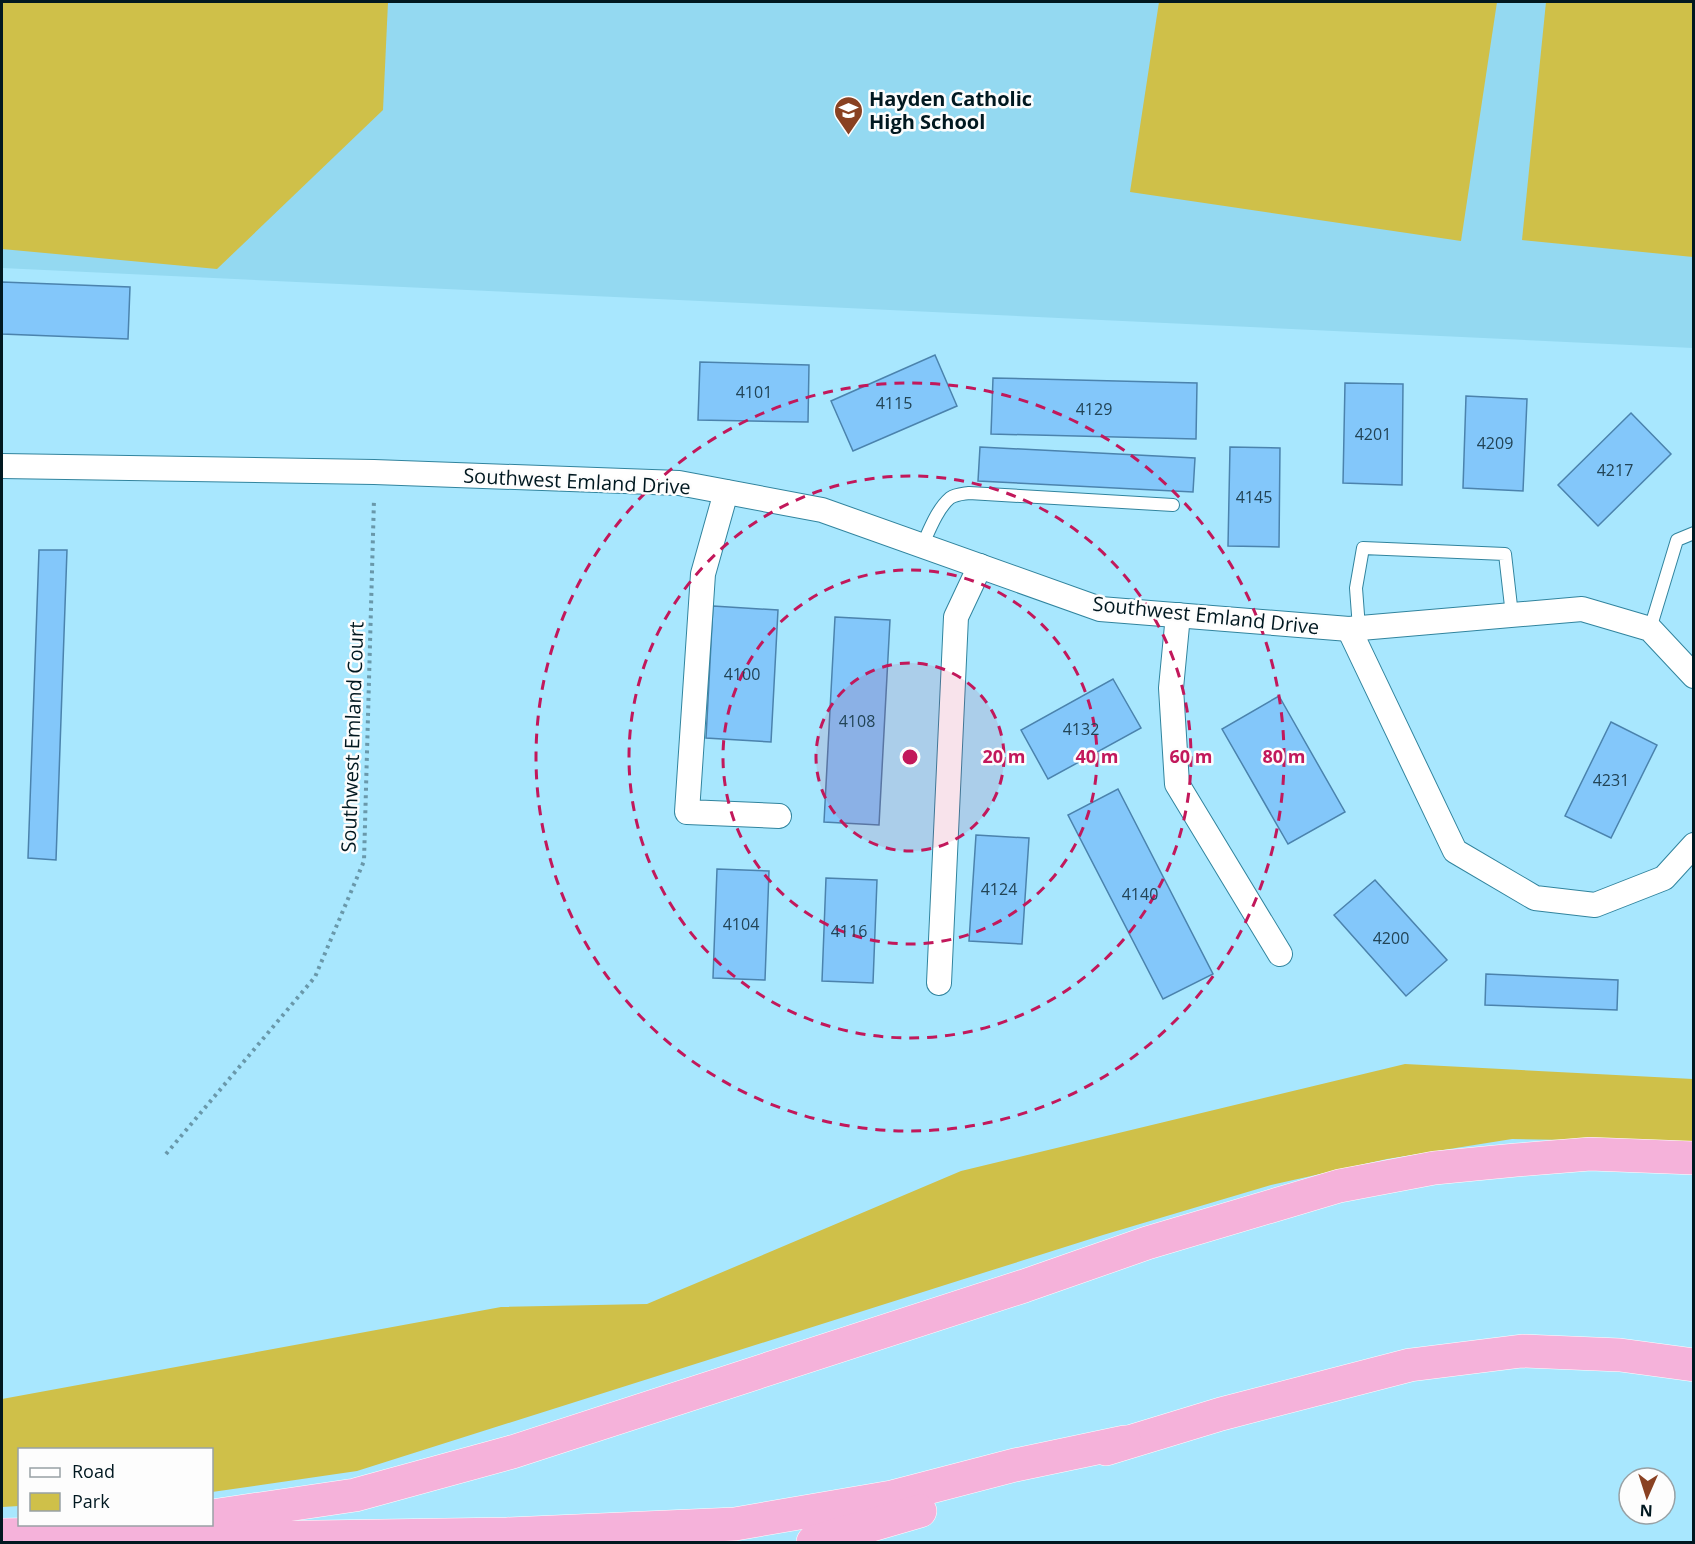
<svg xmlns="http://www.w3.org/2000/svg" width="1695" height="1544" viewBox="0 0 1695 1544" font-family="'Open Sans',sans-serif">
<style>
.built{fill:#94d9f1}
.green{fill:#cfc049}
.building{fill:#83c7fa;stroke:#4b83ad;stroke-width:1.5}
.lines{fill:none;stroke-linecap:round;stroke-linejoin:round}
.service-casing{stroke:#31849e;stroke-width:14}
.minor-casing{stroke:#31849e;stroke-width:26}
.motorway-casing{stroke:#fff;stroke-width:34}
.path{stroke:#6998aa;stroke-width:4;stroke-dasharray:3 4.5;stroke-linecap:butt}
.service{stroke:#fff;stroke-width:12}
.minor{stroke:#fff;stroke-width:24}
.motorway{stroke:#f5b2da;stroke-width:33}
.ring{fill:none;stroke:#c2185b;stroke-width:3;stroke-dasharray:10 8}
.labels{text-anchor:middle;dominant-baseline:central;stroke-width:5;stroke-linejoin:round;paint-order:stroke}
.number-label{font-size:16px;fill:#224456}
.poi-label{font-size:20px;font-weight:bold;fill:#011820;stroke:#fdfdfd;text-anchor:start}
.street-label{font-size:20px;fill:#011820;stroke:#fdfdfd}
.centre{fill:#c2185b;stroke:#fdfdfd;stroke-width:3}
.ring-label{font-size:18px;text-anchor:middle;font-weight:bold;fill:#c2185b;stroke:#fdfdfd;stroke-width:5;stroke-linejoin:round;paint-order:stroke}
</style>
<rect width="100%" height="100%" fill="#a8e7fe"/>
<!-- built -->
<polygon class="built" points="2,2 1693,2 1693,348 2,268"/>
<!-- green -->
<g class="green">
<polygon points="2,2 388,2 383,110 217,269 2,249"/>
<polygon points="1159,2 1497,2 1461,241 1130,192"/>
<polygon points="1546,2 1693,2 1693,257 1522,240"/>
<polygon points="1405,1064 1693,1079 1693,1142 1512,1139 1387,1159 1271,1185 1103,1235 357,1471 212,1492 212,1450 20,1450 19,1506 2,1507 2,1399 501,1307 647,1304 961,1171"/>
</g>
<!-- building -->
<g class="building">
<polygon points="2,282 130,287 128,339 2,334"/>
<polygon points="935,355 957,406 853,451 831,401"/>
<polygon points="700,362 809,365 808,422 698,420"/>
<polygon points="993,378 1197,383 1196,439 991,434"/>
<polygon points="1345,383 1403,384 1402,485 1343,483"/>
<polygon points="1466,396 1527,399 1523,491 1463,488"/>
<polygon points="1631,413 1671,454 1598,526 1558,485"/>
<polygon points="980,447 1195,458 1193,492 978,481"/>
<polygon points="1230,447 1280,448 1279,547 1228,546"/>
<polygon points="39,550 67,550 56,860 28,858"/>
<polygon points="713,606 778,610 771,742 706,738"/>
<polygon points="835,617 890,620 879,825 824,822"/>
<polygon points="1113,679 1141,728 1048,779 1021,730"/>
<polygon points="1279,696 1345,812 1288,844 1222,729"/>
<polygon points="1611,722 1657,745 1611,838 1565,816"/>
<polygon points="1118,789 1213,974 1163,999 1068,815"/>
<polygon points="976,835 1029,838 1022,944 969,941"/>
<polygon points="717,869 769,871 765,980 713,978"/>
<polygon points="826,878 877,880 873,983 822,981"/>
<polygon points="1375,880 1447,960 1406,996 1334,915"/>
<polygon points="1486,974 1618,980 1617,1010 1485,1005"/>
</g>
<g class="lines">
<defs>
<g id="service">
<path d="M922 546C929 531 937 509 950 498 956 494 963 494 969 493L1173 505"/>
<polyline points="1359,628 1356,588 1363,548 1505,554 1512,615"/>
<polyline points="1650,629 1677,540 1694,533"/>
</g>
<g id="minor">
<polyline points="2,466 374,472 679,483 822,510 1100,609 1349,629"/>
<polyline points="726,492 703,574 687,812 779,816"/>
<polyline points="1178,615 1171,688 1177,784 1280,954"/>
<polyline points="1694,676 1650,629 1582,609 1349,629 1455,851 1535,898 1595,905 1664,878 1694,845"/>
<polyline points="939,983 956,617 980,566"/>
</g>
<g id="motorway">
<polyline points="1106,1449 1221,1414 1410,1365 1522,1351 1620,1355 1694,1365"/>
<polyline points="212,1516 355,1495 512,1452 1024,1286 1147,1243 1339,1186 1434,1168 1516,1160 1590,1154 1694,1158"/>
<polyline points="2,1535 50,1534 186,1539 507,1534 735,1524 892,1497 1015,1465 1125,1442"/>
<polyline points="813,1542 920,1511"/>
</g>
</defs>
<!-- service casing -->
<use href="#service" class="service-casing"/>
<!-- minor casing -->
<use href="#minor" class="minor-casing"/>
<!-- motorway casing -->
<use href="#motorway" class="motorway-casing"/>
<!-- path -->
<polyline class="path" points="166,1154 315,977 364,861 374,499"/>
<!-- service -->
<use href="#service" class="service"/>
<!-- minor -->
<use href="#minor" class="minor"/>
<!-- motorway -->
<use href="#motorway" class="motorway"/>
</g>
<!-- distance rings -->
<circle cx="910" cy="757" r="94" fill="#c2185b" fill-opacity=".12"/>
<g class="ring">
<circle cx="910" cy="757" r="94"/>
<circle cx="910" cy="757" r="187"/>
<circle cx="910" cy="757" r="281"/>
<circle cx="910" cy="757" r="374"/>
</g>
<!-- icons -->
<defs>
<symbol id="school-pin" viewBox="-11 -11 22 30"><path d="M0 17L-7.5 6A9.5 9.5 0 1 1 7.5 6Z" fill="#894122" stroke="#fdfdfd"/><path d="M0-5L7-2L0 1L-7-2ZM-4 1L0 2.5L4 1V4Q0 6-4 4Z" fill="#fff"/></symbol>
</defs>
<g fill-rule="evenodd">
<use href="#school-pin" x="832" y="94" width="33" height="45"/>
</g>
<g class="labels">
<!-- number labels -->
<g class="number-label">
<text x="754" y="392">4101</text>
<text x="894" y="403">4115</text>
<text x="1094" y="409">4129</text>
<text x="1373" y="434">4201</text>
<text x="1495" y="443">4209</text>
<text x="1615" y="470">4217</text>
<text x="1254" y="497">4145</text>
<text x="742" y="674">4100</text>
<text x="857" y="721">4108</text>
<text x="1081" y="729">4132</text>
<text x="1611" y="780">4231</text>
<text x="999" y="889">4124</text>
<text x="1140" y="894">4140</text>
<text x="741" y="924">4104</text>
<text x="849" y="931">4116</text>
<text x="1391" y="938">4200</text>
</g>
<!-- poi labels -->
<g class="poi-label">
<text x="869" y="98">Hayden Catholic<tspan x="869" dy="23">High School</tspan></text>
</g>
<!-- street labels -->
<g class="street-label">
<text transform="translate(577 481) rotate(3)">Southwest Emland Drive</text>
<text transform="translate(1206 615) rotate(6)">Southwest Emland Drive</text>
<text transform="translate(352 737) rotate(-88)">Southwest Emland Court</text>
</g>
</g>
<circle cx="910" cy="757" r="9" class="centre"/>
<g class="ring-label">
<text x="1004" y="763">20 m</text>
<text x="1097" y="763">40 m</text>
<text x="1191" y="763">60 m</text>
<text x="1284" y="763">80 m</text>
</g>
<!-- border -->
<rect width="1695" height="1544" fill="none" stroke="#011820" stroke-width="6"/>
<!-- legend -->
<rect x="18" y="1448" width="195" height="78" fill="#fdfdfd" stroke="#98a1a5" stroke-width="1.5"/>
<rect x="30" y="1468" width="30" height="9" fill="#ffffff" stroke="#98a1a5" stroke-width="1.5"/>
<text x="72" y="1478" font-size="18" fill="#011820">Road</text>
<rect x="30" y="1493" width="30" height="18" fill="#cfc049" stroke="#98a1a5" stroke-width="1.5"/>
<text x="72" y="1508" font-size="18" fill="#011820">Park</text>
<!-- north arrow -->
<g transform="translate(1647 1496) rotate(183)"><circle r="28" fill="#fdfdfd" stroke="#98a1a5" stroke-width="1.5"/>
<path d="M0-4.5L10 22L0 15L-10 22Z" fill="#894122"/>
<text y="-9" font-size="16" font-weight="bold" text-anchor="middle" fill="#011820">N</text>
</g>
</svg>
